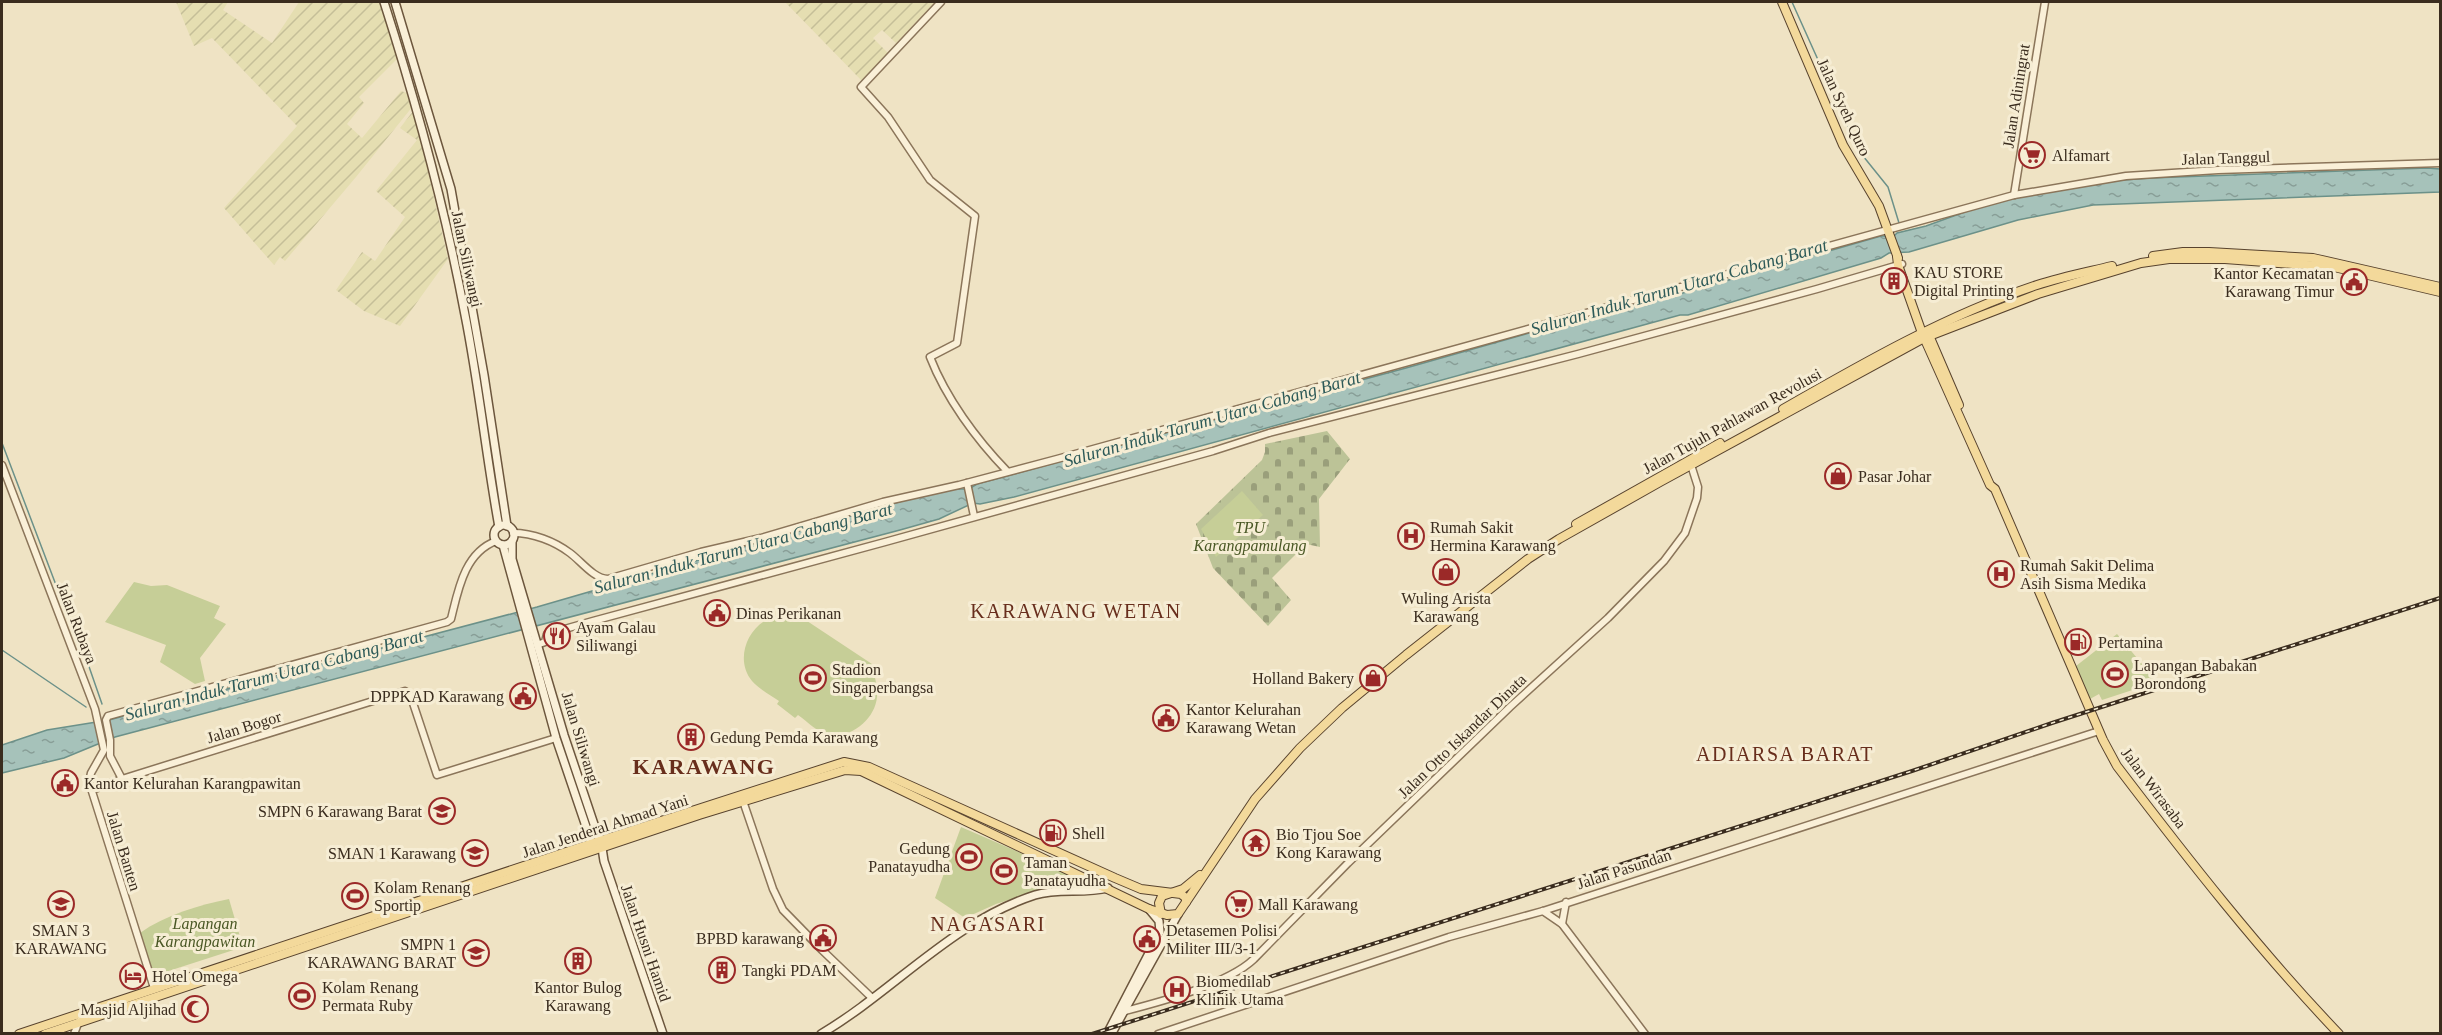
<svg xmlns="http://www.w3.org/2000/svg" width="2442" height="1035" viewBox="0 0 2442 1035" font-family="Georgia,serif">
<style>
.farmland{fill:url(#farmland-furrows)}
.cemetery{fill:url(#cemetery-stones)}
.park{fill:#c6ce97}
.water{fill:url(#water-ripples);stroke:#6c9189;stroke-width:1.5}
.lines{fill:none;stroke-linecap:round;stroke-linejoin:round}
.stream{stroke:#6c9189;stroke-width:1.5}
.tertiary-casing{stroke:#8b755a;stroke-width:9}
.secondary-casing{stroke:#6c563d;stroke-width:10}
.primary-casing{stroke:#58432e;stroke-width:10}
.tertiary{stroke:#faf0d8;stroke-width:6}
.secondary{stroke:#faf0d8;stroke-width:7}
.primary{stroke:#f3d99b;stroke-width:8}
.rail-casing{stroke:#3a2c1e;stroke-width:4}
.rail{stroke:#f6edd4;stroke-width:1.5;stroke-dasharray:4.5;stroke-linecap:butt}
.labels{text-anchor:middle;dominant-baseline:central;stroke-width:6;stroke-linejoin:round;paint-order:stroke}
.street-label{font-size:16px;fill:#3a2c1e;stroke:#f6edd4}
.poi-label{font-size:16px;fill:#3a2c1e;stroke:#f6edd4;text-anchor:start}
.park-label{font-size:16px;font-style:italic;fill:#495724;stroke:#f6edd4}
.water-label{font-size:18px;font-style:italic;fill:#2d5a58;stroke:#f6edd4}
.quarter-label{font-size:20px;letter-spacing:1.5px;fill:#682e1c;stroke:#f6edd4}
.district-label{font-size:22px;font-weight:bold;letter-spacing:1.5px;fill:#682e1c;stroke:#f6edd4}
</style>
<defs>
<pattern id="farmland-furrows" width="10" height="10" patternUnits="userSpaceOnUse" patternTransform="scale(1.5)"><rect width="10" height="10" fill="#e5deb1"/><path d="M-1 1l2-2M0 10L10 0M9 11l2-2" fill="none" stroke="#c5bf98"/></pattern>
<pattern id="cemetery-stones" width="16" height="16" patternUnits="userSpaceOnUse" patternTransform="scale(1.5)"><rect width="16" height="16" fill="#bcc397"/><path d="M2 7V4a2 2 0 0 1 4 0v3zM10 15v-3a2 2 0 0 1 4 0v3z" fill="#9a9f7b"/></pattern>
<pattern id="water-ripples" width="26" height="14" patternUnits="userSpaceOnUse" patternTransform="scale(1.5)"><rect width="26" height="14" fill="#a6c2ba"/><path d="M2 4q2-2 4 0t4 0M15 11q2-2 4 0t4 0" fill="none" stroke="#889e97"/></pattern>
</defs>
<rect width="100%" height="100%" fill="#efe3c4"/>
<!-- farmland -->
<g class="farmland">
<polygon points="176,2 228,2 223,10 272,43 299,2 381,2 398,58 359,97 364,103 347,124 362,138 401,91 407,93 413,106 356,177 285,261 280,257 274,265 224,208 297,126 212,38 194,46"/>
<polygon points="785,2 935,2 896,43 882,30 873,38 888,53 862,81"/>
<polygon points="414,110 448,259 400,326 364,311 336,290 362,252 375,261 405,217 376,191 417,140 400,128"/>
</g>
<!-- cemetery -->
<polygon class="cemetery" points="1327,431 1350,459 1319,499 1320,547 1306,544 1272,578 1291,600 1268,626 1213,568 1196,524 1262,460 1265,452 1265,444"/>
<!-- park -->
<g class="park">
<polygon points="1242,491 1263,515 1216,557 1201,529"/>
<polygon points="134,582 151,586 167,585 220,606 214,618 226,624 200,658 205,681 195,684 160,662 166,645 105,622"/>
<path d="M788 614 801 617 872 664C874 676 878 685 877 697 875 719 852 738 830 735 818 733 808 722 798 715L795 718 777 704 779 701C770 695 759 689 752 681 736 662 745 632 766 620 773 616 781 616 788 614Z"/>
<polygon points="2117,634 2157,682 2102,700 2099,694 2090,699 2076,666"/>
<polygon points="961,827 1094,885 1092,890 1040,890 996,904 965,918 935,898"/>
<path d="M229 899 243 947 153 976 140 933C165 915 199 905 229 899Z"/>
</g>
<!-- water -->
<polygon class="water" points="2427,168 2440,169 2440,192 2093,205 2018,220 1909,252 1889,253 1881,258 1688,315 1680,315 1014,497 980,504 973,503 939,519 900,530 115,737 64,758 2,773 2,745 47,730 109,720 537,607 916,497 950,489 969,489 977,484 1406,368 1660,296 1676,295 1881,236 1894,236 1897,233 1926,226 1973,209 2015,197 2097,182 2150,178"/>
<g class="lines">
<!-- stream -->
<g class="stream">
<polyline points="1792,2 1859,151 1888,187 1899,223"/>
<polyline points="2,443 56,585 78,635 102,704"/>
<polyline points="2,650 86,707"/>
</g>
<defs>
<g id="tertiary">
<path d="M941 2 861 87 888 117 930 180 975 216 957 343 930 357C946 398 976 439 1007 471"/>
<polyline points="2014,195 2045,2"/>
<polyline points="2,465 95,709 104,750 91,773 89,782 154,988"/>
<polyline points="967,483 974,516"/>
<path d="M513 533C533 533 554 541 570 553 581 561 594 579 608 579L701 552 761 538 883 502 959 485 1057 459 2014 195 2126 176 2218 170 2440 163"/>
<polyline points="537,645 545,642 547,634 593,621 885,542 1213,451 1269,433 1578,354 1817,289 1902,264"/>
<path d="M122 779 110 756V740L106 720 108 716 447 622 451 619C458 591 464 553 496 541"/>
<polyline points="92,790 122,779 405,691 410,694 437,775 556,738"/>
<polyline points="743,801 773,889 783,910 822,950 871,997"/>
<polyline points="1543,911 1562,924 1645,1034"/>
<polyline points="1562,924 1566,902"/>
<path d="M1125 1011C1160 1002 1228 984 1254 959L1348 863 1510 707 1608 618 1664 561 1685 533 1697 498 1698 487 1691 465"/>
<polyline points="74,1034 79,1021"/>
<polyline points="1158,1034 1449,937 1543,911 2099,731"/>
</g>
<g id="secondary">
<path d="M384 2C417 105 445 208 465 315 479 385 486 456 499 527"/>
<polyline points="395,2 451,189 484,375 507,526"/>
<circle cx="504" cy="535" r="10"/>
<polyline points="512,541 512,559 564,735 602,848 604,861 663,1034"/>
<polyline points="503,545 556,738 593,847"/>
<polyline points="1113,1031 1178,914"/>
<path d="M821 1034C895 990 952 922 1035 895 1058 888 1084 894 1108 888"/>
<polyline points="1107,1034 1160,932 1159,921 1149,909"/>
</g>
<g id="primary">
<polyline points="1782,2 1843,145 1879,206 1898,258"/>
<path d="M1897 256 1898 265 1922 333 1990 485 1995 489 2103 740 2117 766C2187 858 2259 950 2339 1034"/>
<polyline points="2153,256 2183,252 2209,252 2313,258 2440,287"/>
<polyline points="1928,333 1959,405"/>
<path d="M1783 409C1865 362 1947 315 2037 285 2061 277 2087 272 2112 266"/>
<polyline points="1576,524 1720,443"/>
<polyline points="1161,914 1159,903 1162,896 1183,889 1200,875"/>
<polyline points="19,1034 599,841 844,762 869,767 1115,878 1141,889 1181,894 1186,898 1186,902"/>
<polyline points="45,1034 699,815 845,770 861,771 1149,909 1167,915 1178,914 1255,799 1300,748 1342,708 1406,655 1528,559 1559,539 1660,482 1924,338 2038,294 2141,263 2169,259 2225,259 2334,267 2440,292"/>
</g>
</defs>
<!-- tertiary casing -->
<use href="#tertiary" class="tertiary-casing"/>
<!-- secondary casing -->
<use href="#secondary" class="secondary-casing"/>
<!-- primary casing -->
<use href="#primary" class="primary-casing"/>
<!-- tertiary -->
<use href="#tertiary" class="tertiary"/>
<!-- secondary -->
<use href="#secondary" class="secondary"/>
<!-- primary -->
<use href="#primary" class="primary"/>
<defs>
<polyline id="rail" points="1092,1034 1912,771 2052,723 2440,598"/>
</defs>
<!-- rail casing -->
<use href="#rail" class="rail-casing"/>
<!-- rail -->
<use href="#rail" class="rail"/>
</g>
<!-- icons -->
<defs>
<symbol id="supermarket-ring" viewBox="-11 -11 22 22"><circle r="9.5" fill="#f6edd4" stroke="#9b2928" stroke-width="1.5"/><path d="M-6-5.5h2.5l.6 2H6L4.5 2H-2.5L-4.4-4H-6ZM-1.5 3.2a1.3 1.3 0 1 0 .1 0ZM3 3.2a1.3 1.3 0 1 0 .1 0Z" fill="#9b2928"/></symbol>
<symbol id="building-ring" viewBox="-11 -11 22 22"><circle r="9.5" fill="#f6edd4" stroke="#9b2928" stroke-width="1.5"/><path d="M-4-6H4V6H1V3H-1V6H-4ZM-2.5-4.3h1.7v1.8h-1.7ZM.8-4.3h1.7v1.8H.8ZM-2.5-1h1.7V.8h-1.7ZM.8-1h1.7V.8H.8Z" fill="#9b2928"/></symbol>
<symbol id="civic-ring" viewBox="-11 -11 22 22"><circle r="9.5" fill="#f6edd4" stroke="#9b2928" stroke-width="1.5"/><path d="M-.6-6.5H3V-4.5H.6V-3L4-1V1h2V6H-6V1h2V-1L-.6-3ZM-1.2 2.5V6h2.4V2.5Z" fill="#9b2928"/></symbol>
<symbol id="shop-ring" viewBox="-11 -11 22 22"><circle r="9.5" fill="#f6edd4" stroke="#9b2928" stroke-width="1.5"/><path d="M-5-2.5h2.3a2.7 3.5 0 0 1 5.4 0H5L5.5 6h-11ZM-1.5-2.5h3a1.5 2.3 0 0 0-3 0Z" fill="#9b2928"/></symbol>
<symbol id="hospital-ring" viewBox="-11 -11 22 22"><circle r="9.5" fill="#f6edd4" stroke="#9b2928" stroke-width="1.5"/><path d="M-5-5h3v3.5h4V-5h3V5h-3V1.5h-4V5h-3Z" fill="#9b2928"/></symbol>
<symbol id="restaurant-ring" viewBox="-11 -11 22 22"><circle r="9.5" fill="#f6edd4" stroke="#9b2928" stroke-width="1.5"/><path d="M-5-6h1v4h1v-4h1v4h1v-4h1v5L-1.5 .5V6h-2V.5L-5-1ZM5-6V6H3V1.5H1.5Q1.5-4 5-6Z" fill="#9b2928"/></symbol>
<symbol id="fuel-ring" viewBox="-11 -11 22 22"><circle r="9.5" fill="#f6edd4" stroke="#9b2928" stroke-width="1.5"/><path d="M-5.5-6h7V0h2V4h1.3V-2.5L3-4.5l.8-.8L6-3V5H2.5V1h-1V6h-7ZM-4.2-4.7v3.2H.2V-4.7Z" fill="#9b2928"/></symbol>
<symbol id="stadium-ring" viewBox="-11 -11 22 22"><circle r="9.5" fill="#f6edd4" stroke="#9b2928" stroke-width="1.5"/><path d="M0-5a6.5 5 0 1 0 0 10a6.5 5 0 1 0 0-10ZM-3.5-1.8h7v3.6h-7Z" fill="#9b2928"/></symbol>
<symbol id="school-ring" viewBox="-11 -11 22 22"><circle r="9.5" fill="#f6edd4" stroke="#9b2928" stroke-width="1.5"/><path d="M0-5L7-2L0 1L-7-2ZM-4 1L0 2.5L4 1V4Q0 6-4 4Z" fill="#9b2928"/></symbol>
<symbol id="temple-ring" viewBox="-11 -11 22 22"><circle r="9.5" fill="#f6edd4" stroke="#9b2928" stroke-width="1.5"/><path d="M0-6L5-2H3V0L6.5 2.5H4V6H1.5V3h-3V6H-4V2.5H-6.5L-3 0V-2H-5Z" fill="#9b2928"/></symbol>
<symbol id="hotel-ring" viewBox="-11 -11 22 22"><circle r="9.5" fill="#f6edd4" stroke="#9b2928" stroke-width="1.5"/><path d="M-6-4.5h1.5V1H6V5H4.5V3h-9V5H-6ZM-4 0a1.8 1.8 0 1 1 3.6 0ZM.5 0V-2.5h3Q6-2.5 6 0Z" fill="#9b2928"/></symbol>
<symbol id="mosque-ring" viewBox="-11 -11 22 22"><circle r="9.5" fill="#f6edd4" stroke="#9b2928" stroke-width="1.5"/><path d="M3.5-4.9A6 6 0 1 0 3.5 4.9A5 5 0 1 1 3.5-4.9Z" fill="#9b2928"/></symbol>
</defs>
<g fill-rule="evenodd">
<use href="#supermarket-ring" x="2017" y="140" width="30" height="30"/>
<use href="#building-ring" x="1879" y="266" width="30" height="30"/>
<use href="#civic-ring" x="2339" y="267" width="30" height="30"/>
<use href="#shop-ring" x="1823" y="461" width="30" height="30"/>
<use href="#hospital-ring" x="1396" y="521" width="30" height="30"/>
<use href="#shop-ring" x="1431" y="557" width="30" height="30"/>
<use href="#hospital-ring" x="1986" y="559" width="30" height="30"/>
<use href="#civic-ring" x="702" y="598" width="30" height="30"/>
<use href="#restaurant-ring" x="542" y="621" width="30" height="30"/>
<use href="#fuel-ring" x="2063" y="627" width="30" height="30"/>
<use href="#stadium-ring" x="2100" y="659" width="30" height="30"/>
<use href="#stadium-ring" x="798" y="663" width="30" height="30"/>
<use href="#shop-ring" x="1358" y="663" width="30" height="30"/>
<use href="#civic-ring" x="508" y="681" width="30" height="30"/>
<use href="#civic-ring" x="1151" y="703" width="30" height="30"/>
<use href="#building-ring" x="676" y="722" width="30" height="30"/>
<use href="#civic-ring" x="50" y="768" width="30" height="30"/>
<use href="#school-ring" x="427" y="796" width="30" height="30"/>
<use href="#fuel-ring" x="1038" y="818" width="30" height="30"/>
<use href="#temple-ring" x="1241" y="828" width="30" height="30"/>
<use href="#school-ring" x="460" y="838" width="30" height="30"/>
<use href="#stadium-ring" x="954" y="842" width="30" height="30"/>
<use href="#stadium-ring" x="989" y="856" width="30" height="30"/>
<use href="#stadium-ring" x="340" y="881" width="30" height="30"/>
<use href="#school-ring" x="46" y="889" width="30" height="30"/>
<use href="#supermarket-ring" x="1224" y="889" width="30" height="30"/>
<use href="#civic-ring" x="808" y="923" width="30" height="30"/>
<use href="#civic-ring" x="1132" y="924" width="30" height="30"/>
<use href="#school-ring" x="461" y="938" width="30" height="30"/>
<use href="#building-ring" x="563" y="946" width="30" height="30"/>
<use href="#building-ring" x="707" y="955" width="30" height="30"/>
<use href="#hotel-ring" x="118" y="961" width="30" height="30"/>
<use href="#hospital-ring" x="1162" y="975" width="30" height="30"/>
<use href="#stadium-ring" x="287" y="981" width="30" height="30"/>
<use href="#mosque-ring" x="180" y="994" width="30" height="30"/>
</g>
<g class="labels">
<!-- street labels -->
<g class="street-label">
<text transform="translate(2016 96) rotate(-81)">Jalan Adiningrat</text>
<text transform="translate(1844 107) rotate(65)">Jalan Syeh Quro</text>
<text transform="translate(2226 158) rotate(-2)">Jalan Tanggul</text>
<text transform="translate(467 259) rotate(78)">Jalan Siliwangi</text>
<text transform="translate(1732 421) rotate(-29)">Jalan Tujuh Pahlawan Revolusi</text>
<text transform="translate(77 623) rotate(69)">Jalan Rubaya</text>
<text transform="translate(244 727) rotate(-17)">Jalan Bogor</text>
<text transform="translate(1462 736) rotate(-44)">Jalan Otto Iskandar Dinata</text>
<text transform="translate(581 739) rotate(73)">Jalan Siliwangi</text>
<text transform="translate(2154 788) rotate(53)">Jalan Wirasaba</text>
<text transform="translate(605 826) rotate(-18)">Jalan Jenderal Ahmad Yani</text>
<text transform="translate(124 851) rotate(73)">Jalan Banten</text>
<text transform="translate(1624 869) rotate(-18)">Jalan Pasundan</text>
<text transform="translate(646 943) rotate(71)">Jalan Husni Hamid</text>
</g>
<!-- poi labels -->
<g class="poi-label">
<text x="2052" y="155">Alfamart</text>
<text x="1914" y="272">KAU STORE<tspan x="1914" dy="18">Digital Printing</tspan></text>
<text x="2334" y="273" text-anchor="end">Kantor Kecamatan<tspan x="2334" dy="18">Karawang Timur</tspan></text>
<text x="1858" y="476">Pasar Johar</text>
<text x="1430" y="527">Rumah Sakit<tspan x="1430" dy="18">Hermina Karawang</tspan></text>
<text x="2020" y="565">Rumah Sakit Delima<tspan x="2020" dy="18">Asih Sisma Medika</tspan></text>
<text x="1446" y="598" text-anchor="middle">Wuling Arista<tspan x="1446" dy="18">Karawang</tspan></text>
<text x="736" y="613">Dinas Perikanan</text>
<text x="576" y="627">Ayam Galau<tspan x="576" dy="18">Siliwangi</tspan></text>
<text x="2098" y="642">Pertamina</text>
<text x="2134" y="665">Lapangan Babakan<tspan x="2134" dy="18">Borondong</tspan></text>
<text x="832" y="669">Stadion<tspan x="832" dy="18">Singaperbangsa</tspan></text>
<text x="1354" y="678" text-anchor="end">Holland Bakery</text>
<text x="504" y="696" text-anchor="end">DPPKAD Karawang</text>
<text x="1186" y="709">Kantor Kelurahan<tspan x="1186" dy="18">Karawang Wetan</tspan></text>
<text x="710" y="737">Gedung Pemda Karawang</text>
<text x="84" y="783">Kantor Kelurahan Karangpawitan</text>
<text x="422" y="811" text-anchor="end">SMPN 6 Karawang Barat</text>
<text x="1072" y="833">Shell</text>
<text x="1276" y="834">Bio Tjou Soe<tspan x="1276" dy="18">Kong Karawang</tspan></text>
<text x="950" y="848" text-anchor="end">Gedung<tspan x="950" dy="18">Panatayudha</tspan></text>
<text x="456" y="853" text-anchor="end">SMAN 1 Karawang</text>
<text x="1024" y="862">Taman<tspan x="1024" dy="18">Panatayudha</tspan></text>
<text x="374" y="887">Kolam Renang<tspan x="374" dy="18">Sportip</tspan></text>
<text x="1258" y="904">Mall Karawang</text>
<text x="61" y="930" text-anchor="middle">SMAN 3<tspan x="61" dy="18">KARAWANG</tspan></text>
<text x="1166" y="930">Detasemen Polisi<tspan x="1166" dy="18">Militer III/3-1</tspan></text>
<text x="804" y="938" text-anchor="end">BPBD karawang</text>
<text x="456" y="944" text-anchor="end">SMPN 1<tspan x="456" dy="18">KARAWANG BARAT</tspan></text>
<text x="742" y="970">Tangki PDAM</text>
<text x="152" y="976">Hotel Omega</text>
<text x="1196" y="981">Biomedilab<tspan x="1196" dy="18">Klinik Utama</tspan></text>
<text x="322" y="987">Kolam Renang<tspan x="322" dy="18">Permata Ruby</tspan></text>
<text x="578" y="987" text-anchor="middle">Kantor Bulog<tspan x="578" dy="18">Karawang</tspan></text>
<text x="176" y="1009" text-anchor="end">Masjid Aljihad</text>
</g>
<!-- park labels -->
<g class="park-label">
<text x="1250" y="527">TPU<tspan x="1250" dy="18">Karangpamulang</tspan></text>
<text x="205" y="923">Lapangan<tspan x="205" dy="18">Karangpawitan</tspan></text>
</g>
<!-- water labels -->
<g class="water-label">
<text transform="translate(1679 287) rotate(-16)">Saluran Induk Tarum Utara Cabang Barat</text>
<text transform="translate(1212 419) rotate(-16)">Saluran Induk Tarum Utara Cabang Barat</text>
<text transform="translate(743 548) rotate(-15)">Saluran Induk Tarum Utara Cabang Barat</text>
<text transform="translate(274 675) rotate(-15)">Saluran Induk Tarum Utara Cabang Barat</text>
</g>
<!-- quarter labels -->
<g class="quarter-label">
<text x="1076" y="611">KARAWANG WETAN</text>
<text x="1785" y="754">ADIARSA BARAT</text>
<text x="988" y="924">NAGASARI</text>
</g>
<!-- district labels -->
<g class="district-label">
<text x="704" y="766">KARAWANG</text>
</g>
</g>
<!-- border -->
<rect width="2442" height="1035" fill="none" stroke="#3a2c1e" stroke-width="6"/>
</svg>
